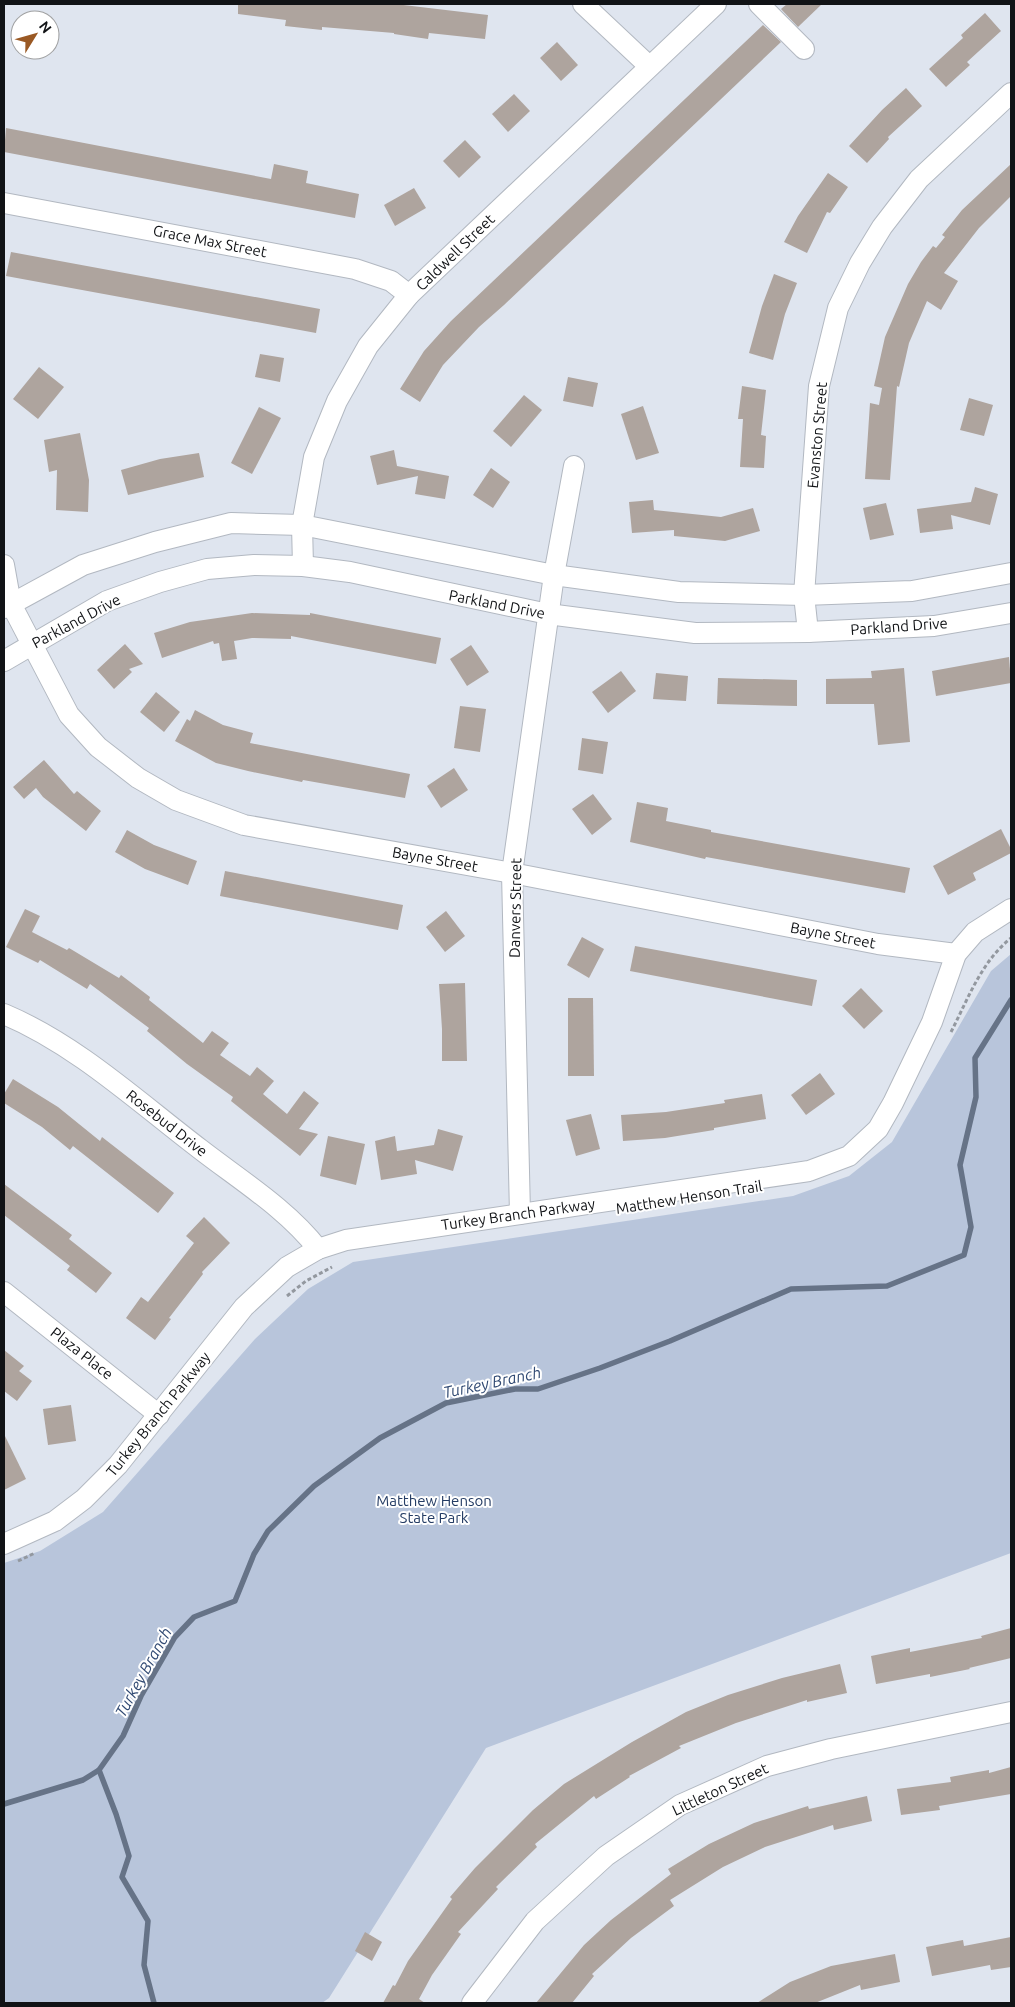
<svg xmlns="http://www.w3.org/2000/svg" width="1015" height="2007" viewBox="0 0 1015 2007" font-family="Ubuntu,sans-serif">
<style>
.green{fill:#b8c5db}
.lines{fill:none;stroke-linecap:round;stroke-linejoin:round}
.stream{stroke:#667387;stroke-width:5.5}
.building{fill:#aea49e}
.minor-casing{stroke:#b2b8c1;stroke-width:22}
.path{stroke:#93989f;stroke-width:3;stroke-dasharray:4 2.5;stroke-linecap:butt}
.minor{stroke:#fff;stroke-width:20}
.labels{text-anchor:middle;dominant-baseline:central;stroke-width:4;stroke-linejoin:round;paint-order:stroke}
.street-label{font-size:15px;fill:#111316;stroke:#fff}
.park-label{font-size:15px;fill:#243c64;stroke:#fff}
.water-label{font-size:16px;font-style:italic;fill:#314a73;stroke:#fff}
</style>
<rect width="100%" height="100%" fill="#dfe5ef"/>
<!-- green -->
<polygon class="green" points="1011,954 1011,1553 486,1748 329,1998 322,2003 4,2003 4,1563 40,1551 103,1512 255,1339 308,1289 353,1262 793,1196 849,1176 892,1142 991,971"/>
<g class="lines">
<!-- stream -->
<g class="stream">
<polyline points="99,1770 116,1814 129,1856 122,1877 148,1921 144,1965 154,2003"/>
<polyline points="4,1804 83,1780 99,1770 123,1736 141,1696 175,1637 194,1617 235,1601 254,1554 268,1531 314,1486 380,1438 446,1403 515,1389 538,1389 600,1368 670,1341 791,1289 887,1286 964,1255 971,1227 960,1165 976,1097 975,1058 1011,1000"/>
</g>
</g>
<!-- building -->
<g class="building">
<polygon points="238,4 395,4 488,15 485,39 429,33 428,39 394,34 394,33 322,27 322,30 285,26 286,20 238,14"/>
<polygon points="787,4 822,4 798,27 781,9"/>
<polygon points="985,13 1001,31 967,62 970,65 946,87 929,69 963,38 961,35"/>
<polygon points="763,25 781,42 504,305 479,327 443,365 420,402 400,389 424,351 451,321"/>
<polygon points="557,42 578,65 561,81 540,58"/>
<polygon points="906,88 922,106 888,137 889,139 867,163 849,146 882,110"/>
<polygon points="514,94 530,111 508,132 492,114"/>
<polygon points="6,128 271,179 274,164 308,171 306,183 359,194 355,218 4,152"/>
<polygon points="465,140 481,157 459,178 443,161"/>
<polygon points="1011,164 1011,196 979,228 944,273 958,281 941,310 927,301 909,343 899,387 897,386 890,480 865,479 870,403 879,405 882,388 874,386 885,337 908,284 921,262 933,246 936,248 945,237 942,235 962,210"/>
<polygon points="828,173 848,187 830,213 827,212 807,253 784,242 798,216"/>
<polygon points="414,188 426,208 395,226 384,205"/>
<polygon points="11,252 320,309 316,333 6,276"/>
<polygon points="774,274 797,283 785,314 773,360 749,353 762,306"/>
<polygon points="260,354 284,358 280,382 255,377"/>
<polygon points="39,367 64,387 38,419 13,399"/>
<polygon points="568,377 598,383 593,407 563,401"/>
<polygon points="742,386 766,390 761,435 766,436 764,468 740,467 743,419 738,419"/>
<polygon points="524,395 542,410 511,447 493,431"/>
<polygon points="969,398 993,405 984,436 960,430"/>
<polygon points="643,406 659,453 636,460 621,414"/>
<polygon points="259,407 281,418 252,474 231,463"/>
<polygon points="80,433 89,480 88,512 56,510 57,470 49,472 44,440"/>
<polygon points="394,450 397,466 449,476 445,499 415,494 418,476 377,485 370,456"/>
<polygon points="199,453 204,477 128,495 121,470 160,459"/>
<polygon points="491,468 510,482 493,508 473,495"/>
<polygon points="975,487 998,494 990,525 951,515 953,529 920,533 917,509 971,502"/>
<polygon points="653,500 654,510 721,517 753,508 760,531 725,541 674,536 674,530 632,533 629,502"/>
<polygon points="886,503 894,535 870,540 863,508"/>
<polygon points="252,613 310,615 310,613 441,638 436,664 291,636 291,639 252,638 234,641 237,659 222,661 219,643 214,644 213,641 162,658 154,633 190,622"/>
<polygon points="125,644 143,664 129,669 132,672 114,689 97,670"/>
<polygon points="471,645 489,672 467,686 450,659"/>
<polygon points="1009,657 1011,683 936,696 932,671"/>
<polygon points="904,668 910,742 878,745 874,704 826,704 826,679 872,678 871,671"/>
<polygon points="621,671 636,691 608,713 592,692"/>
<polygon points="656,673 688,676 686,701 653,699"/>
<polygon points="718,678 797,680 797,706 717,704"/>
<polygon points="156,692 180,712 164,732 140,712"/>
<polygon points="460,706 486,709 480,752 454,748"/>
<polygon points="195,710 223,725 253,733 250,743 410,774 405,798 303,780 302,782 248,771 216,763 175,741 187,719 190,721"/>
<polygon points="582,738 608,742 603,774 578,770"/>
<polygon points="44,760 74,794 77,791 101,811 86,831 43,797 36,788 24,799 13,787"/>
<polygon points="454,768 468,790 441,808 427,786"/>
<polygon points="593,794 612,819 592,835 572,809"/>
<polygon points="637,802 668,808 666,821 711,830 711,832 910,868 905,893 706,857 705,859 630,842"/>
<polygon points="1001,829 1011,849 1011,853 973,873 976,880 948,895 933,866"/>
<polygon points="127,830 154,845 197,861 188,885 145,869 115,852"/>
<polygon points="225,871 403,905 398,930 220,896"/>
<polygon points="25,909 40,916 32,932 67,950 69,948 119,978 121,975 150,997 149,1000 203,1043 212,1031 229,1043 220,1055 250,1076 257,1067 274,1081 263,1094 287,1114 304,1091 319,1103 299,1129 318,1134 300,1156 231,1101 233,1097 187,1064 147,1031 149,1028 90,984 87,989 40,960 38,963 6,947"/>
<polygon points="446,911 465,936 445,952 426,927"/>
<polygon points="582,937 604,949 589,978 567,965"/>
<polygon points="635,946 817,980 812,1006 630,971"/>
<polygon points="465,983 467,1061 442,1061 442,1029 439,984"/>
<polygon points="861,988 883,1011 864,1029 842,1006"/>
<polygon points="568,998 593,998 594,1076 568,1076"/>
<polygon points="820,1073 835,1094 806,1115 791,1095"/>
<polygon points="13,1079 58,1107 100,1141 102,1137 174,1193 158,1213 73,1146 70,1150 42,1127 4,1103 4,1094"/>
<polygon points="762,1094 766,1119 714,1128 714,1130 665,1138 623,1141 621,1115 666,1112 725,1103 724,1100"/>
<polygon points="591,1114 600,1149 576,1156 566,1120"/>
<polygon points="438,1129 463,1136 453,1171 415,1160 417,1174 381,1180 375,1141 395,1136 397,1151 434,1145"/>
<polygon points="328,1136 365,1144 356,1185 320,1176"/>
<polygon points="4,1184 72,1235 69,1239 112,1273 96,1293 67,1270 70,1266 4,1215"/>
<polygon points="204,1217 230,1243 202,1272 203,1274 169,1318 171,1319 155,1340 126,1318 141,1297 148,1302 194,1243 186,1236"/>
<polygon points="4,1350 24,1366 19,1371 32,1381 17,1401 4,1391"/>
<polygon points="71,1405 76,1441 48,1445 43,1409"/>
<polygon points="4,1434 26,1479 4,1490"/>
<polygon points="1011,1628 1011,1658 969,1668 970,1669 930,1677 930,1674 876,1684 871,1656 910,1648 910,1652 982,1638 981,1636"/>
<polygon points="840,1664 847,1693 807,1702 807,1700 736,1723 679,1746 681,1748 629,1776 630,1777 596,1799 594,1796 535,1844 537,1847 496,1887 498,1889 458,1932 461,1934 432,1975 419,1999 425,2003 383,2003 393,1985 395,1986 408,1961 452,1899 450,1897 475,1868 533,1810 564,1784 632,1742 686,1712 728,1695 782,1678"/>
<polygon points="1011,1767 1011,1794 939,1806 940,1810 901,1815 897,1789 951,1782 950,1777 989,1770 989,1773"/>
<polygon points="867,1796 872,1821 834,1830 833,1825 765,1847 723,1867 670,1900 674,1906 631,1938 592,1974 594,1976 572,2003 536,2003 584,1945 611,1920 671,1874 668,1869 709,1844 754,1823 808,1806 809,1809"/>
<polygon points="365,1932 382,1942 372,1961 355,1951"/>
<polygon points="1011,1937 1011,1967 991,1970 990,1965 932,1976 926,1947 963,1940 964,1946"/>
<polygon points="895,1954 900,1982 861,1990 860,1985 815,2003 757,2003 790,1982 831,1966"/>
</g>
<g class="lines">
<defs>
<g id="minor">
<polyline points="583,4 649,66"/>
<polyline points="759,4 804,49"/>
<polyline points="4,203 355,269 391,281 409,295"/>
<polyline points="4,565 11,604 69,715 98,747 138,778 176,800 244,825 512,873 878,944 956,954"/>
<polyline points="303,566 302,525 314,457 337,401 368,346 409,295 716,4"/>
<polyline points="4,608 83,565 155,542 231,523 302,525 554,575 679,592 804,595 912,591 1011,573"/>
<polyline points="808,632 804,595 819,386 838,308 860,263 882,227 919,179 1011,93"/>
<polyline points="4,661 107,601 160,582 207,569 254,565 303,566 350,572 548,614 695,633 808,632 934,626 1011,613"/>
<path d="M4 1014C77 1045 137 1101 200 1149 240 1180 287 1209 318 1249"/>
<polyline points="520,1214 512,873 554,575 574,466"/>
<polyline points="4,1292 159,1415"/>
<polyline points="4,1544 55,1521 84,1499 118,1465 244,1307 287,1267 318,1249 346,1240 809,1171 849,1156 878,1129 893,1103 932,1022 956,954 975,932 1011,909"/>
<polyline points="472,2003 535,1921 606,1856 680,1805 767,1766 831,1749 1011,1712"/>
</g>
</defs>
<!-- minor casing -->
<use href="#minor" class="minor-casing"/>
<!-- path -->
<g class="path">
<path d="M951 1032C968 999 981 962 1011 938"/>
<polyline points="287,1296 306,1281 332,1267"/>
<polyline points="18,1561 35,1553"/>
</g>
<!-- minor -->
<use href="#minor" class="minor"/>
</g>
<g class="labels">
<!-- street labels -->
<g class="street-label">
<text transform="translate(210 241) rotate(11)">Grace Max Street</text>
<text transform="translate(455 252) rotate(-44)">Caldwell Street</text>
<text transform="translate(817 435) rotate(-85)">Evanston Street</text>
<text transform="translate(497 604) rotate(11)">Parkland Drive</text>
<text transform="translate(76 621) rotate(-28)">Parkland Drive</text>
<text transform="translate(899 626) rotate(-4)">Parkland Drive</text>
<text transform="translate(435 859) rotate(10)">Bayne Street</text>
<text transform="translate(515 908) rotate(-89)">Danvers Street</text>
<text transform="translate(833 935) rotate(11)">Bayne Street</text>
<text transform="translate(167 1123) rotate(38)">Rosebud Drive</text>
<text transform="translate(689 1197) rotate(-9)">Matthew Henson Trail</text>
<text transform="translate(518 1214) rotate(-8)">Turkey Branch Parkway</text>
<text transform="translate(82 1353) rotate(38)">Plaza Place</text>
<text transform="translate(158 1414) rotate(-51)">Turkey Branch Parkway</text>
<text transform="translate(720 1789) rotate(-25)">Littleton Street</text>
</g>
<!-- park labels -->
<g class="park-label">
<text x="434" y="1500">Matthew Henson<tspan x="434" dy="17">State Park</tspan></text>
</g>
<!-- water labels -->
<g class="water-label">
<text transform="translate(492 1382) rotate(-12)">Turkey Branch</text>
<text transform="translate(143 1672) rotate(-61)">Turkey Branch</text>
</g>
</g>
<!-- border -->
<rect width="1015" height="2007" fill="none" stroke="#111316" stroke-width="10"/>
<!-- north arrow -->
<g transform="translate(35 35) rotate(53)"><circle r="24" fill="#ffffff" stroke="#a0a1a2"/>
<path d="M0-4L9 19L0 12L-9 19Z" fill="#9a5924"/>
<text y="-8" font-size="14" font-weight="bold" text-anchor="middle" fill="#111316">N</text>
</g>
</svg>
